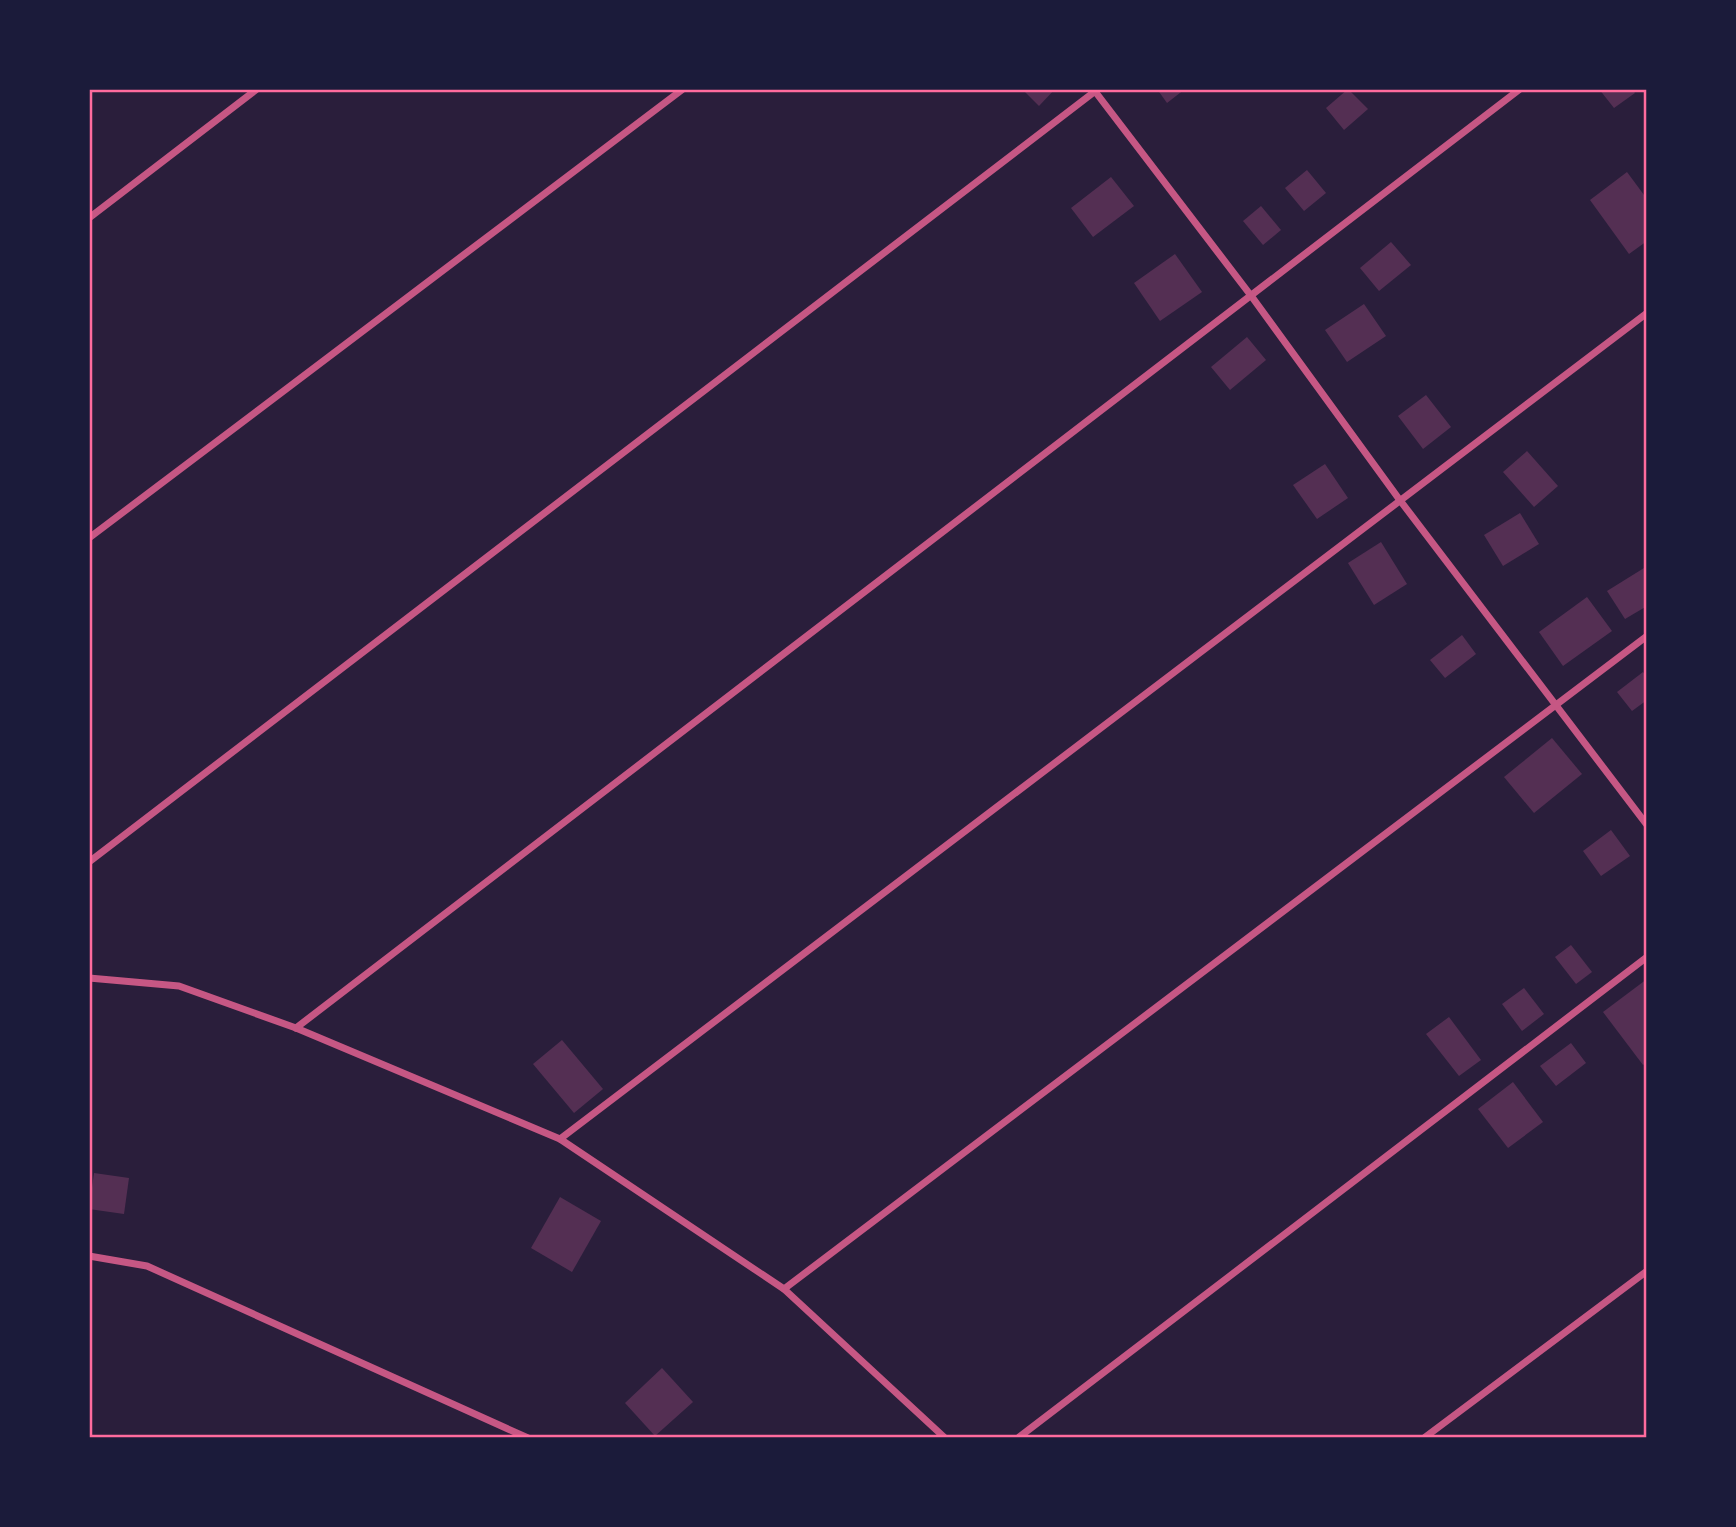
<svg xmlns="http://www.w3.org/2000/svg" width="1736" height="1527" viewBox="0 0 1736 1527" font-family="'Fira Sans',sans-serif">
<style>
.green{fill:#2a1e3b}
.building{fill:#542f53}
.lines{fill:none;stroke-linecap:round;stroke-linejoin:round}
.minor{stroke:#c65784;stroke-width:7}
.neatline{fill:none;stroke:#ff6b9d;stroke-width:2.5}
</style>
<rect width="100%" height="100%" fill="#1b1b3a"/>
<!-- green -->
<rect class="green" x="89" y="89" width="1558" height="1349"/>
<!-- building -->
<g class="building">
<polygon points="1022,89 1055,89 1039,106"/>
<polygon points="1157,89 1185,89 1167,103"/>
<polygon points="1348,89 1368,109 1344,130 1326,108"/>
<polygon points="1599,89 1632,89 1635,93 1614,108"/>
<polygon points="1307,170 1326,193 1304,211 1285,188"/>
<polygon points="1627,172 1647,199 1647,241 1629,254 1590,200"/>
<polygon points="1111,177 1134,206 1093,237 1071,208"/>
<polygon points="1261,206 1281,230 1263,245 1243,221"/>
<polygon points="1391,242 1411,265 1379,291 1360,268"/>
<polygon points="1175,254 1202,292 1160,321 1134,283"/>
<polygon points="1364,304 1386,336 1347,362 1325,330"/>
<polygon points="1247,337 1266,360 1230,390 1211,367"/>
<polygon points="1426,395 1451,427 1423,449 1398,416"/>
<polygon points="1527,451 1558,486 1534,507 1503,472"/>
<polygon points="1325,464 1348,498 1317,519 1293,485"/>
<polygon points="1520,513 1539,544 1503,566 1484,535"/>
<polygon points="1381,542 1407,584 1374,605 1348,563"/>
<polygon points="1644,568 1647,606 1625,619 1607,591"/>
<polygon points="1587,597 1612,631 1563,666 1539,632"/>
<polygon points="1462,635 1476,654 1445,678 1430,660"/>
<polygon points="1643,672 1647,678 1647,700 1632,711 1617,692"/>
<polygon points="1552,738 1582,774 1534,813 1504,777"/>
<polygon points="1611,830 1630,856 1601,876 1583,851"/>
<polygon points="1571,945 1592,972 1576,984 1555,957"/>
<polygon points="1647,979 1647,1062 1643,1065 1603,1012"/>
<polygon points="1524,988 1544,1014 1522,1031 1502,1004"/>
<polygon points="1449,1017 1481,1060 1459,1076 1426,1034"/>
<polygon points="562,1040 603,1089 574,1113 533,1064"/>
<polygon points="1571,1043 1586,1063 1556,1086 1540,1066"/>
<polygon points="1513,1082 1543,1122 1508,1148 1478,1109"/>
<polygon points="94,1173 129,1178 124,1214 89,1209"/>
<polygon points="560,1197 601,1221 572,1272 531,1248"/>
<polygon points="662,1368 693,1402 655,1436 625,1403"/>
</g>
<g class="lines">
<!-- minor -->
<g class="minor">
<polyline points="1094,90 1252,297 1399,499 1647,825"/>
<polyline points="89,218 257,89"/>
<polyline points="89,538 683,89"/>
<polyline points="89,862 1098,89"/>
<polyline points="89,978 179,986 296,1028 560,1139 784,1289 945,1438"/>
<polyline points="296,1028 1520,89"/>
<polyline points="560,1139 1647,313"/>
<polyline points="89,1256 147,1266 528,1438"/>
<polyline points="784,1289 1647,636"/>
<polyline points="1018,1438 1647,957"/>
<polyline points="1424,1438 1647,1271"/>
</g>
</g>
<!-- border -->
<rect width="1736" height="1527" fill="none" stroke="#1b1b3a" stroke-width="182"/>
<rect x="91" y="91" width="1554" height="1345" class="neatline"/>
</svg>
